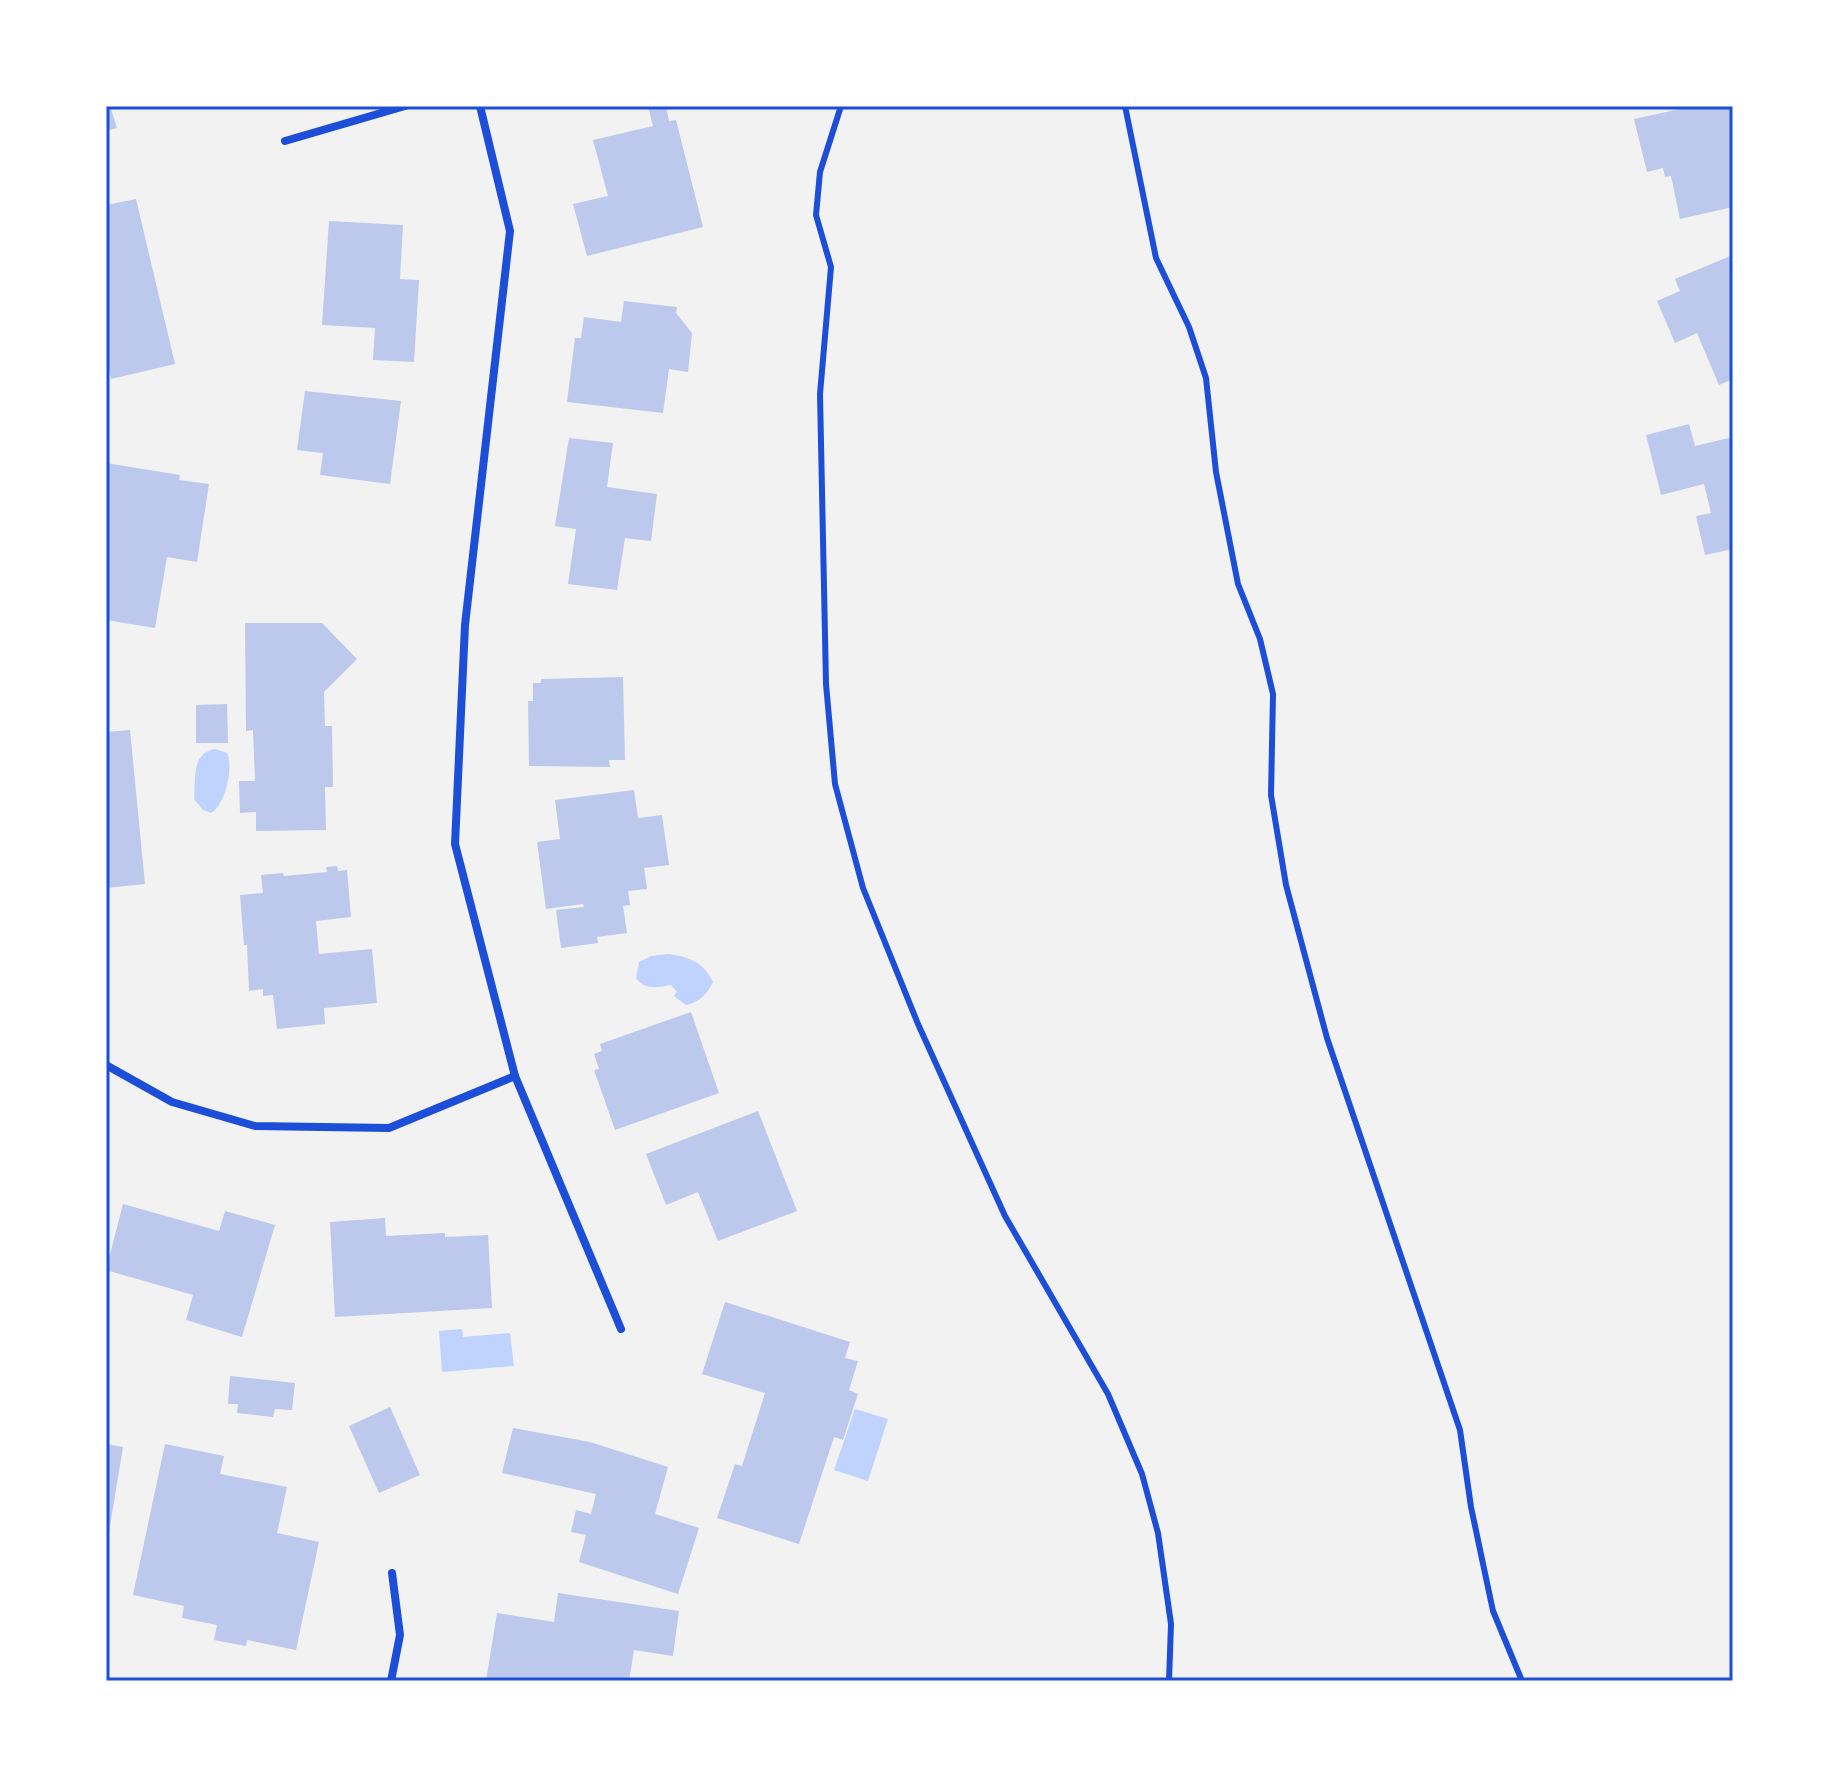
<svg xmlns="http://www.w3.org/2000/svg" width="1839" height="1787" viewBox="0 0 1839 1787" font-family="Poppins,sans-serif">
<style>
.water{fill:#bfd3fe}
.building{fill:#bdc9ec}
.lines{fill:none;stroke-linecap:round;stroke-linejoin:round}
.service{stroke:#1d4ed8;stroke-width:6}
.minor{stroke:#1d4ed8;stroke-width:8}
.neatline{fill:none;stroke:#1d4ed8;stroke-width:3}
</style>
<rect width="100%" height="100%" fill="#f2f2f2"/>
<!-- water -->
<g class="water">
<path d="M215 749 227 753C234 767 225 806 211 813L203 810 194 799C196 779 191 753 215 749Z"/>
<path d="M668 954C690 957 703 962 713 982 707 994 700 1002 686 1005L674 996 677 992 671 985C657 987 646 991 636 978L639 962 651 956Z"/>
<polygon points="462,1329 463,1337 510,1333 514,1366 442,1372 439,1331"/>
<polygon points="855,1409 888,1419 868,1481 834,1470"/>
</g>
<!-- building -->
<g class="building">
<polygon points="106,106 110,106 117,128 106,131"/>
<polygon points="648,106 666,106 669,121 676,120 703,227 587,256 573,204 608,196 593,140 653,126"/>
<polygon points="1693,106 1733,106 1733,207 1680,219 1671,176 1665,177 1663,168 1647,172 1634,119"/>
<polygon points="136,199 175,364 111,379 106,358 106,205"/>
<polygon points="329,221 403,225 400,279 419,280 414,362 373,360 375,328 322,325"/>
<polygon points="1733,255 1733,379 1719,385 1697,333 1675,343 1657,301 1680,291 1675,279"/>
<polygon points="624,301 677,307 676,313 692,333 688,372 669,369 663,413 567,402 575,338 581,338 584,317 621,322"/>
<polygon points="305,391 401,401 390,484 320,475 323,453 297,450"/>
<polygon points="1689,424 1695,446 1733,437 1733,549 1705,555 1696,516 1711,513 1704,484 1661,495 1646,435"/>
<polygon points="569,438 613,443 607,487 657,494 651,541 625,538 617,590 568,584 576,529 555,526"/>
<polygon points="106,463 180,475 179,480 209,484 197,562 167,557 155,628 106,620"/>
<polygon points="245,623 322,623 357,659 324,692 325,726 332,726 333,787 325,787 326,830 256,831 256,812 240,813 239,781 255,781 253,730 246,731"/>
<polygon points="623,677 625,760 609,760 610,767 529,766 528,701 533,701 533,683 541,683 541,679"/>
<polygon points="227,704 228,743 196,743 196,705"/>
<polygon points="130,730 145,884 106,888 106,732"/>
<polygon points="634,790 638,818 662,815 669,865 644,868 647,889 628,891 630,905 623,906 627,933 597,937 598,943 561,948 556,910 584,907 583,904 546,909 537,842 560,839 555,800"/>
<polygon points="337,866 338,871 347,870 351,917 316,921 319,954 372,949 377,1003 324,1008 325,1024 277,1029 273,995 263,996 263,989 249,991 247,945 244,945 240,895 263,893 261,875 283,873 284,876 327,872 326,867"/>
<polygon points="691,1012 719,1093 615,1130 594,1070 599,1069 594,1054 602,1051 600,1044"/>
<polygon points="758,1111 797,1211 718,1241 698,1192 666,1205 646,1154"/>
<polygon points="123,1204 219,1231 225,1211 275,1225 242,1337 186,1320 193,1295 106,1270"/>
<polygon points="385,1218 386,1236 445,1233 445,1237 488,1235 492,1308 335,1317 330,1222"/>
<polygon points="725,1302 850,1342 845,1358 858,1361 849,1390 858,1394 843,1440 834,1437 799,1544 717,1518 735,1464 742,1466 765,1393 702,1374"/>
<polygon points="230,1376 295,1383 292,1410 275,1409 273,1417 237,1413 238,1404 228,1404"/>
<polygon points="390,1407 420,1475 379,1493 349,1426"/>
<polygon points="513,1428 590,1442 668,1467 655,1514 699,1528 678,1594 579,1562 586,1535 571,1532 576,1510 591,1514 596,1494 502,1473"/>
<polygon points="106,1444 123,1447 109,1532 106,1532"/>
<polygon points="165,1444 224,1456 220,1474 287,1487 277,1533 319,1542 296,1650 247,1640 246,1646 214,1640 217,1625 182,1618 184,1606 133,1595"/>
<polygon points="558,1593 679,1611 673,1656 634,1650 629,1681 486,1681 497,1613 554,1622"/>
</g>
<g class="lines">
<!-- service -->
<g class="service">
<polyline points="841,106 820,172 816,215 831,267 820,394 826,684 835,784 863,888 918,1024 1005,1216 1108,1394 1142,1474 1158,1533 1171,1624 1169,1681"/>
<polyline points="1125,106 1156,258 1189,327 1206,378 1216,472 1238,584 1260,639 1273,694 1271,795 1286,885 1327,1038 1460,1430 1471,1507 1493,1611 1522,1681"/>
</g>
<!-- minor -->
<g class="minor">
<polyline points="480,106 510,231 465,625 455,844 515,1076 621,1329"/>
<polyline points="285,141 405,106"/>
<polyline points="106,1065 172,1102 255,1126 389,1128 515,1076"/>
<polyline points="391,1681 400,1635 392,1573"/>
</g>
</g>
<!-- border -->
<rect width="1839" height="1787" fill="none" stroke="#ffffff" stroke-width="216"/>
<rect x="108" y="108" width="1623" height="1571" class="neatline"/>
</svg>
